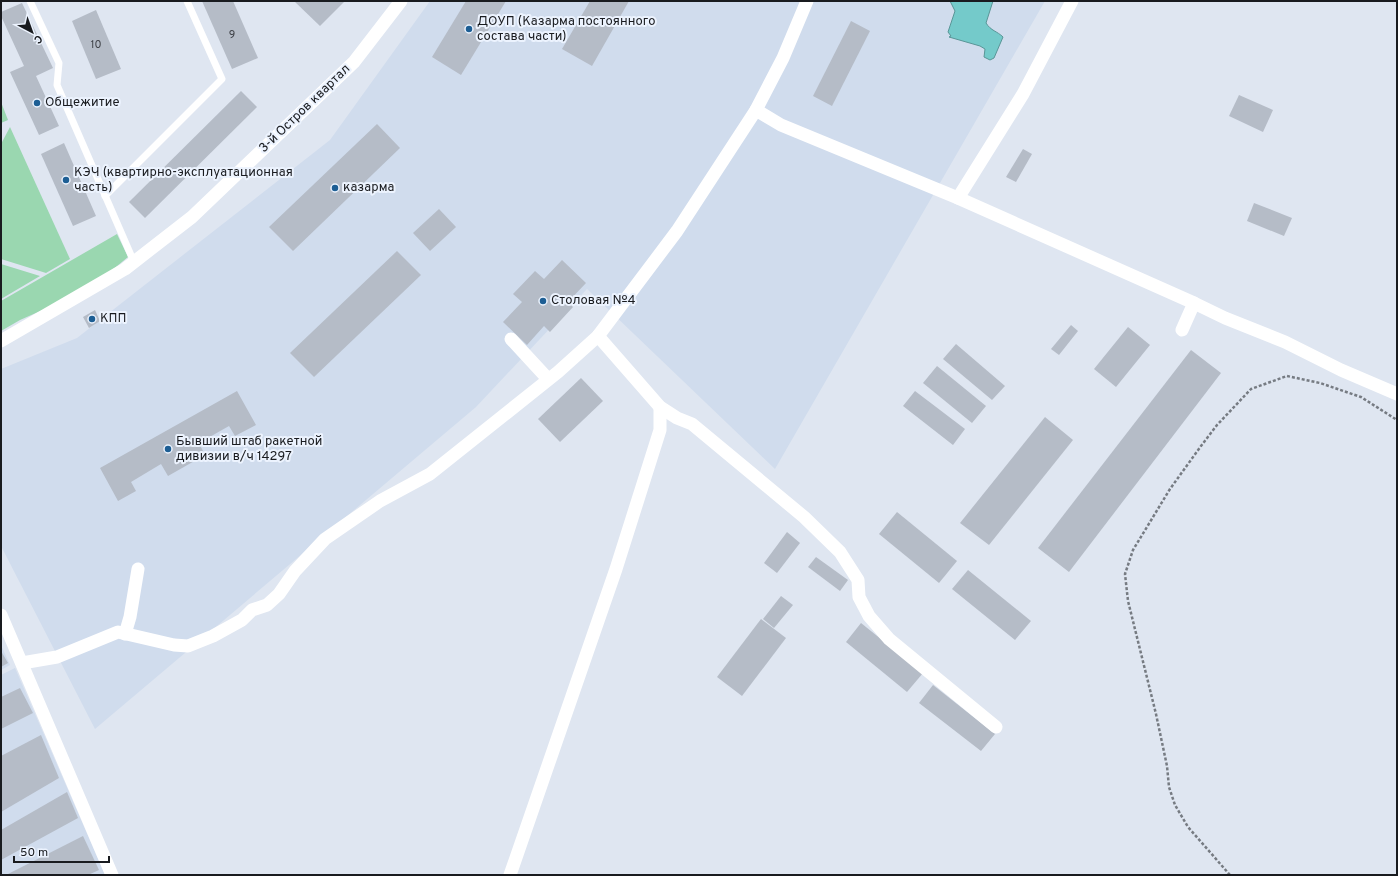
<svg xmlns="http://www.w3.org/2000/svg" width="1398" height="876" viewBox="0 0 1398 876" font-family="Overpass,sans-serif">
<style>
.built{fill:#d0dced}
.green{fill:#9ad7b0}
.water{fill:#74caca;stroke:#599697}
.building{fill:#b5bcc7}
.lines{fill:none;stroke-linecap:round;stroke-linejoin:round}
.path{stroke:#767b82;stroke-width:2.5;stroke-dasharray:3 2;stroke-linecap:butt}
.service{stroke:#fff;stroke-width:7}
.minor{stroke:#fff;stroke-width:13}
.poi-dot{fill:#1d5e94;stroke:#ecf3fe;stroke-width:1.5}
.labels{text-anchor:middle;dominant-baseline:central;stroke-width:4;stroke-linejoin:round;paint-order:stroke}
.number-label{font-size:11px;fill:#404349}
.poi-label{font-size:13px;fill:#191b1f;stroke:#ecf3fe;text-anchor:start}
.street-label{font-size:13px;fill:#191b1f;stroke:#ecf3fe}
</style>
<rect width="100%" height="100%" fill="#dfe6f1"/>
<!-- built -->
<g class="built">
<polygon points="430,1 1045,1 775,469 587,289 476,407 95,729 1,546 1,369 77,338 330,140"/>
<polygon points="1,645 10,665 1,670"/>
<polygon points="15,668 105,875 1,875 1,675"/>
</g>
<!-- green -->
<g class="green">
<polygon points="1,102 8,120 1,123"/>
<polygon points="10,127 70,259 46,273 1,259 1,144"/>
<polygon points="117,234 128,257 88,290 20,320 1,331 1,301"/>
<polygon points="1,264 40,276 1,299"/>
</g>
<!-- water -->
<path class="water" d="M950 1H993L986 23C991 31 997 31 1003 37L994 58 990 60 984 57 985 49 980 46 949 37 951 36 948 32 955 11Z"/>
<!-- building -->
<g class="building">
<polygon points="202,1 233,1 258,58 232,69"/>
<polygon points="294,1 345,1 320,26"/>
<polygon points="466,1 506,1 461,75 432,57"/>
<polygon points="590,1 629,1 592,66 562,49"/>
<polygon points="22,3 53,68 36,76 59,126 39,135 10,72 24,66 1,16 1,12"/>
<polygon points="96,10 121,69 96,79 72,21"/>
<polygon points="851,21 870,31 832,106 813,96"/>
<polygon points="241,91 257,107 145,218 129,202"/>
<polygon points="1239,95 1273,110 1263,132 1229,116"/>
<polygon points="377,124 400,148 293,251 269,227"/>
<polygon points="64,143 96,216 73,226 41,154"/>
<polygon points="1023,149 1032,154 1016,182 1006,177"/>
<polygon points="1254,203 1292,218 1284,236 1247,221"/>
<polygon points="439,209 456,227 430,251 413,233"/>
<polygon points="397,251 421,275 314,377 290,353"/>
<polygon points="562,260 586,283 568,302 573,307 550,332 544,326 527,345 503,322 522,302 513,294 535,271 544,279"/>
<polygon points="95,310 100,321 89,328 83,317"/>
<polygon points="1071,325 1078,331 1059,355 1051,349"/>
<polygon points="1128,327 1150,345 1116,387 1094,369"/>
<polygon points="956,344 1005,386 992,400 943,359"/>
<polygon points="1191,350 1221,373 1069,572 1038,548"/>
<polygon points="937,366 986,406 972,423 923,383"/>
<polygon points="581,378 603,401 560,442 538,419"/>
<polygon points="237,391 256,425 235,436 229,426 199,443 205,455 168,476 161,464 131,482 136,491 118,501 100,468"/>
<polygon points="915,391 965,429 953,445 903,406"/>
<polygon points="1045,417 1073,440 989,545 960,523"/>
<polygon points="897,512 957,561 939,583 879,534"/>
<polygon points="787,532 800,543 777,573 764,563"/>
<polygon points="816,557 848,580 840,591 808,567"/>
<polygon points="968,570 1031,621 1015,640 952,589"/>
<polygon points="781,596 793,605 774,628 763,619"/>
<polygon points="761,619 786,638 742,696 717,677"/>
<polygon points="861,623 923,673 907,692 846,642"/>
<polygon points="1,651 8,663 1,667"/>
<polygon points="933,685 995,734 981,751 919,703"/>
<polygon points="20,688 33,713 1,729 1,697"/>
<polygon points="41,735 59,778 1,812 1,756"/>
<polygon points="67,792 78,818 1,860 1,830"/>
<polygon points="83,836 99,870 88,875 6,875"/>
</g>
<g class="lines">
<!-- path -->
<polyline class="path" points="1230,875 1188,827 1175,805 1169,787 1167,766 1156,714 1128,601 1125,574 1133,550 1170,489 1201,446 1217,425 1251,389 1287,376 1320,383 1361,397 1397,420"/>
<!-- service -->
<g class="service">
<polyline points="30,1 59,63 57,85 134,262"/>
<polyline points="105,196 222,79 187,1"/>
</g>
<!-- minor -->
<g class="minor">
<polyline points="756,110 783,58 807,1"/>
<polyline points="958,198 1023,94 1072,1"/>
<polyline points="1182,330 1194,303 1225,318 1285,342 1341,370 1397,394"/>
<polyline points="598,336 660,407 677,418 692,424 804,517 840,552 858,580 859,597 869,616 889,639 996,727"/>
<polyline points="511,339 548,379"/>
<polyline points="1,341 125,269 192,217 354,62 401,1"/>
<polyline points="1,615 112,875"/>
<polyline points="125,634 130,617 138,569"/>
<polyline points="22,663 57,657 118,632 174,645 188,646 213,636 242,620 252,610 267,605 279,594 295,571 325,539 380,501 430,474 558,372 598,336 677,231 756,110 781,125 958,198 1194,303"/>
<polyline points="510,875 616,569 660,430 660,407"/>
</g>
</g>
<!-- markers -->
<g class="poi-dot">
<circle cx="469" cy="29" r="4"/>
<circle cx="37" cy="103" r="4"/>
<circle cx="66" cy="180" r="4"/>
<circle cx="335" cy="188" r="4"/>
<circle cx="543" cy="301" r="4"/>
<circle cx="92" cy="319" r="4"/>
<circle cx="168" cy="449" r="4"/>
</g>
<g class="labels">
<!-- number labels -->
<g class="number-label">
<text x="232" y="35">9</text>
<text x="96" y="45">10</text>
</g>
<!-- poi labels -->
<g class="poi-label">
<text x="477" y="22">ДОУП (Казарма постоянного<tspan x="477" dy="15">состава части)</tspan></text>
<text x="45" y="103">Общежитие</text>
<text x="74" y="173">КЭЧ (квартирно-эксплуатационная<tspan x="74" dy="15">часть)</tspan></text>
<text x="343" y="188">казарма</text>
<text x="551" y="301">Столовая №4</text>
<text x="100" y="319">КПП</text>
<text x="176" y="442">Бывший штаб ракетной<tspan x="176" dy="15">дивизии в/ч 14297</tspan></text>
</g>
<!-- street labels -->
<g class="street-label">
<text transform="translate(305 109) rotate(-44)">3-й Остров квартал</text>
</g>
</g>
<!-- border -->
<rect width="1398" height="876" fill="none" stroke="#191b1f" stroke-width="4"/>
<!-- north arrow -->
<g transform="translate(32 32) rotate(139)" stroke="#ecf3fe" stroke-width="3" paint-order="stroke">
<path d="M0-3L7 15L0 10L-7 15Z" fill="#191b1f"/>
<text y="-6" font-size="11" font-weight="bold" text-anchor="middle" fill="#191b1f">С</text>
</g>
<!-- scale -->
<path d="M14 856v6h95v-6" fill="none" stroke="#191b1f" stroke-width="2"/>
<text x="20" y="856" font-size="12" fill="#191b1f" stroke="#ecf3fe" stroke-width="3" paint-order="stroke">50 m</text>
</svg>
